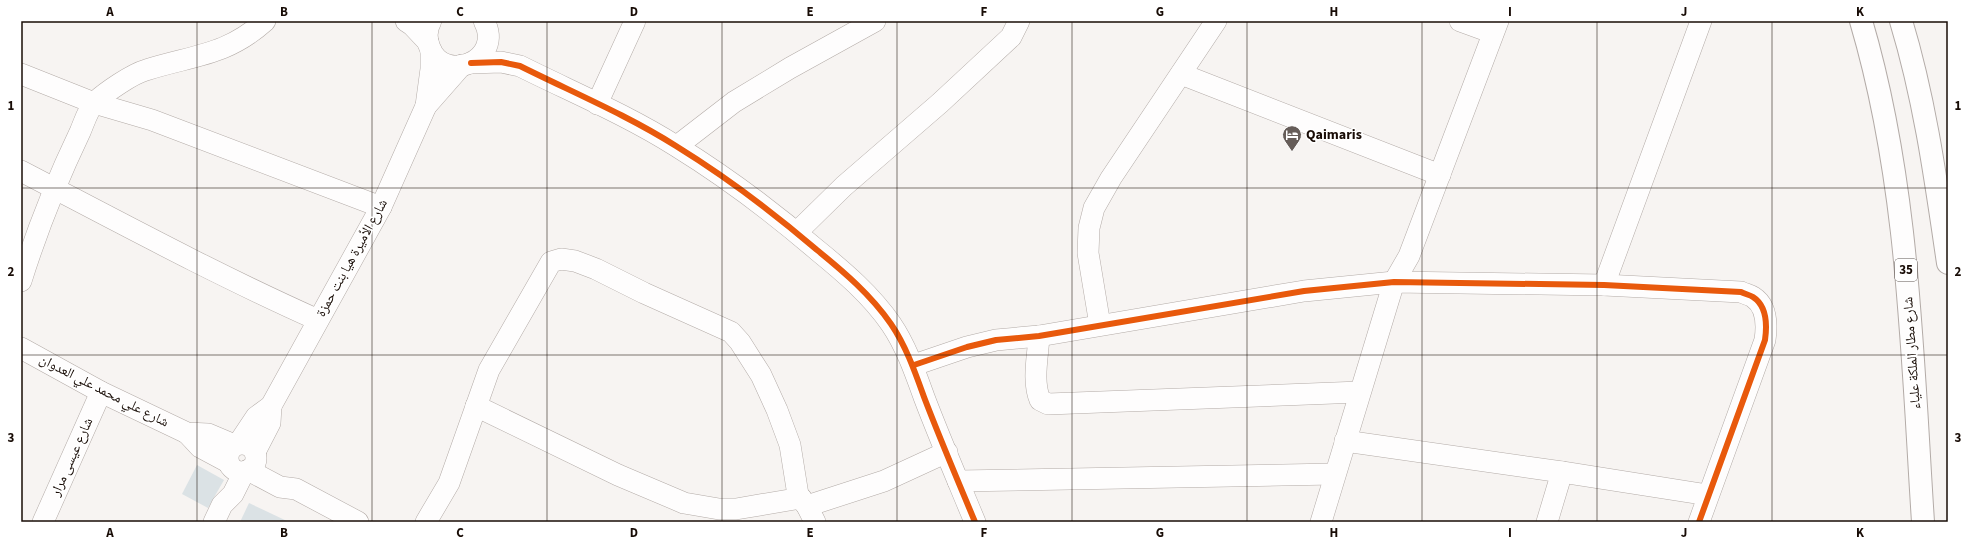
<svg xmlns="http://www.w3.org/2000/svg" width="1969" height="543" viewBox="0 0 1969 543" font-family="'Source Sans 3','Noto Naskh Arabic',sans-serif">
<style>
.building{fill:#dbe2e5}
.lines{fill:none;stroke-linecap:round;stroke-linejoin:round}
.minor-casing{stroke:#b3aba7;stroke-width:22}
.highway-casing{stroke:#b3aba7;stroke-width:24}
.minor{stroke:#fefdfd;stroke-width:21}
.highway{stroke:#fefdfd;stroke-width:22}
.cycleway-casing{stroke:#fff;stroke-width:8}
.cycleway{stroke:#e8590c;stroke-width:6}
.grid{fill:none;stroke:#180c06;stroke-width:1;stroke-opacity:0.55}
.labels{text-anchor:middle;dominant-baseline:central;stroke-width:3;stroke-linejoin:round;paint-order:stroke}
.shield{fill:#fff;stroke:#5d5551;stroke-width:1}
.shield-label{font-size:13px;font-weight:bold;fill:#180c06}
.poi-label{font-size:14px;font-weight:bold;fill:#180c06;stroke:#fff;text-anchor:start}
.street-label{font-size:14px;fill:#180c06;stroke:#fff}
.neatline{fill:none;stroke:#180c06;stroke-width:1.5}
.grid-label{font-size:13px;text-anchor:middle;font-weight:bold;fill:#180c06}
</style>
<rect width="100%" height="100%" fill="#f7f4f2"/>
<!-- building -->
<g class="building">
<polygon points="197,465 224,480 208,508 182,494"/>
<polygon points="249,503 289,522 240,522"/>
</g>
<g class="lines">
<defs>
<g id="minor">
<polyline points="406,21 412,25 428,42"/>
<path d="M431 21C426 30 426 39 430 48 444 85 505 60 484 21"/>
<polyline points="1460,21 1493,33"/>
<path d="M471 63 501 62 520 66C572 92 627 115 676 146 723 175 775 214 817 250 844 272 871 295 891 324 906 346 915 372 924 397 940 439 958 481 975 522"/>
<polyline points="21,74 94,103 152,120 381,207"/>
<polyline points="1181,74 1440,175"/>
<polyline points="597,104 635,21"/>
<polyline points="426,106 462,65"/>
<polyline points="677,146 734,102 790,68 875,21"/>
<path d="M21 171C119 222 217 275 318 320"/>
<polyline points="797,232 844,186 940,103 1011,37 1019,21"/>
<path d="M21 281C37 230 57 180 80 132 84 123 88 109 95 102 106 92 132 74 146 70 193 55 226 56 265 21"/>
<polyline points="1604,285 1701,21"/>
<polyline points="1100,325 1088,253 1089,228 1094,208 1111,178 1216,21"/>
<path d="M1039 336C1038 356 1032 381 1040 400L1048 404 1360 392"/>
<polyline points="21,348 101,392 187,433 208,434 234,445"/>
<path d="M914 365 967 347 996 340 1039 336 1304 291 1394 282 1604 285 1741 292C1745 294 1750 295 1753 297 1767 306 1767 326 1765 340L1699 522"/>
<polyline points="476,406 618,475 684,503 719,509 736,509 801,498"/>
<polyline points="187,433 200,447 228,462"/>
<polyline points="1345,441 1562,472 1708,495"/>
<circle cx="242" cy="458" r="14"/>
<polyline points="238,444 256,417 271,406 381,207 426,106 431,69 431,51"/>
<polyline points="255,452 270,423 271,406"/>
<polyline points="248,470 280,487 296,489 358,522"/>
<polyline points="958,481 1334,474"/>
<polyline points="807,506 884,481 947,452"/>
<polyline points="43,522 101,392"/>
<polyline points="214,522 222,505 233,494 244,472"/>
<polyline points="426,522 449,483 489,370 551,262 561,259 575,261 596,269 644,293 731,332 740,342 761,375 777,410 790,445 798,495 807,506 815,522"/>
<polyline points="1321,522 1394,282 1409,256 1498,21"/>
<polyline points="1547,522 1562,472"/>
</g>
<g id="highway">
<path d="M1861 21C1909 183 1912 354 1923 522"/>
<path d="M1901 21C1925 100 1936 181 1948 263"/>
</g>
</defs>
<!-- minor casing -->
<use href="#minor" class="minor-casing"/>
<!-- highway casing -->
<use href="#highway" class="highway-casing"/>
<!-- minor -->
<use href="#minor" class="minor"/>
<!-- highway -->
<use href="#highway" class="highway"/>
<defs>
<g id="cycleway">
<path d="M471 63 501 62 520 66C572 92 627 115 676 146 723 175 775 214 817 250 844 272 871 295 891 324 906 346 915 372 924 397 940 439 958 481 975 522"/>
<path d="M914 365 967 347 996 340 1039 336 1304 291 1394 282 1604 285 1741 292C1745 294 1750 295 1753 297 1767 306 1767 326 1765 340L1699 522"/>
</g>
</defs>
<!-- cycleway casing -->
<use href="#cycleway" class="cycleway-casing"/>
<!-- cycleway -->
<use href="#cycleway" class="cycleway"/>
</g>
<!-- grid -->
<path class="grid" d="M197 21V522M372 21V522M547 21V522M722 21V522M897 21V522M1072 21V522M1247 21V522M1422 21V522M1597 21V522M1772 21V522M21 188H1948M21 355H1948"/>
<!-- icons -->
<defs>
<symbol id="hotel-pin" viewBox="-11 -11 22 30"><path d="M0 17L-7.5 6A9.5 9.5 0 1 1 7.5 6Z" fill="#665d59" stroke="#fff"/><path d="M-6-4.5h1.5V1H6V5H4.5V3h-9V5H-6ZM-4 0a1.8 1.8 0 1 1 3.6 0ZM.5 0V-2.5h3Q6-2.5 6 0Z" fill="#fff"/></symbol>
</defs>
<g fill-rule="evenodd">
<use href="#hotel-pin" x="1281" y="124" width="22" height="30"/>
</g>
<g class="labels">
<!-- shield labels -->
<rect class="shield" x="1895" y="259" width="22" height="22" rx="3"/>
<g class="shield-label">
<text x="1906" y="270">35</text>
</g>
<!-- poi labels -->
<g class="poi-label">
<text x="1306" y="135">Qaimaris</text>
</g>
<!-- street labels -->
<g class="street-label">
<text transform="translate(352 258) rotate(-61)">شارع الأميرة هيا بنت حمزة</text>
<text transform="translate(1912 353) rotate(-94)">شارع مطار الملكة علياء</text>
<text transform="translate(104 391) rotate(27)">شارع علي محمد علي العدوان</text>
<text transform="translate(72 457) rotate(-66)">شارع عيسى مرار</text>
</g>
</g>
<!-- border -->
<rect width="1969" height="543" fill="none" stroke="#ffffff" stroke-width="44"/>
<rect x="22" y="22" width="1925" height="499" class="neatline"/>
<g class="grid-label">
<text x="110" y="16">A</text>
<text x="284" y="16">B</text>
<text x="460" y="16">C</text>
<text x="634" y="16">D</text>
<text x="810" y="16">E</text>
<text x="984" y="16">F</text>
<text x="1160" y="16">G</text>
<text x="1334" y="16">H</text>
<text x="1510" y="16">I</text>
<text x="1684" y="16">J</text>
<text x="1860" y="16">K</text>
<text x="11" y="110">1</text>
<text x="1958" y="110">1</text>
<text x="11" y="276">2</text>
<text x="1958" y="276">2</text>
<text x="11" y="442">3</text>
<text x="1958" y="442">3</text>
<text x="110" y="537">A</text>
<text x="284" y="537">B</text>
<text x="460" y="537">C</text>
<text x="634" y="537">D</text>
<text x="810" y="537">E</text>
<text x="984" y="537">F</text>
<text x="1160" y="537">G</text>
<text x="1334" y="537">H</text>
<text x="1510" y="537">I</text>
<text x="1684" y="537">J</text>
<text x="1860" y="537">K</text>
</g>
</svg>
